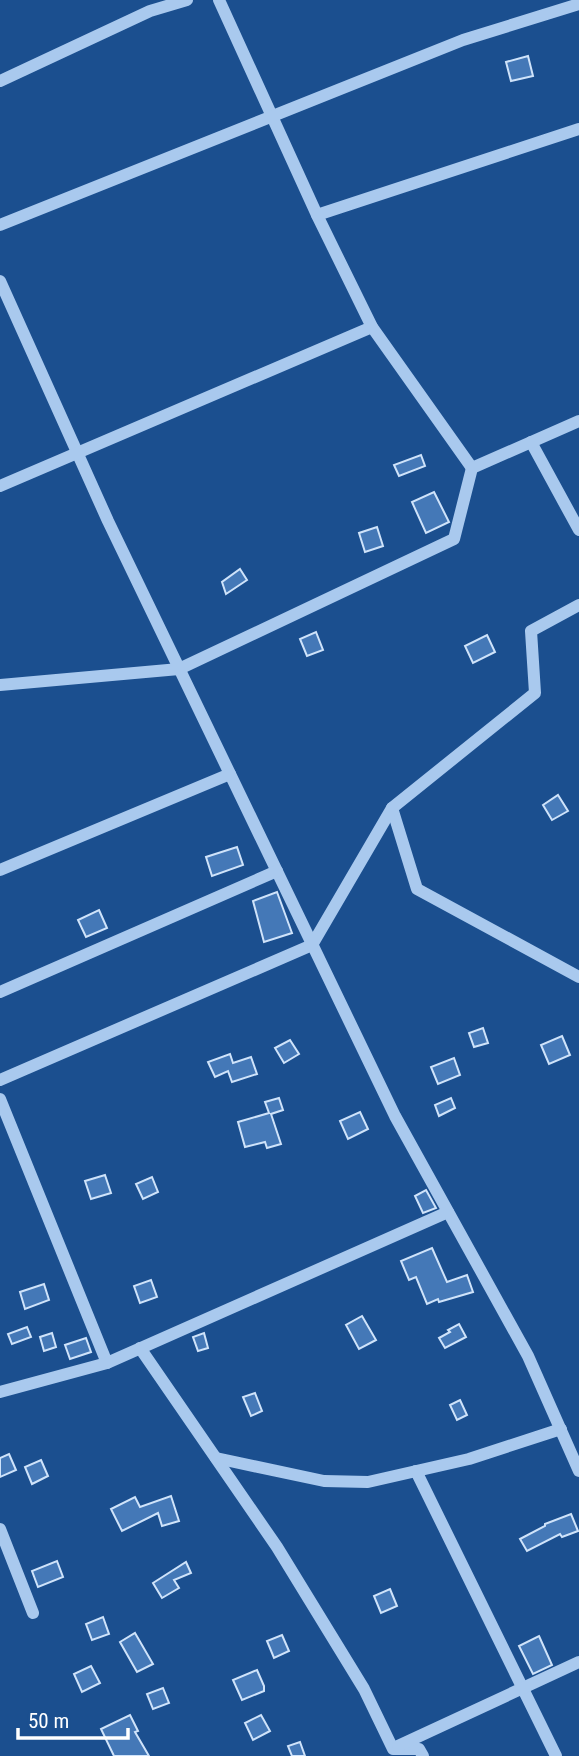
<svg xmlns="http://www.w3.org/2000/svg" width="579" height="1756" viewBox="0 0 579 1756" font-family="'Roboto Condensed',sans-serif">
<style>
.building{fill:#4478b7;stroke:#cfe3fa;stroke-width:2}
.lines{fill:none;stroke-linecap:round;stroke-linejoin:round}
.minor{stroke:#a9c9ee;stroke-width:12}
</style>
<rect width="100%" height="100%" fill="#1b4f8f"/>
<!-- building -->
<g class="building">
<polygon points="528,56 533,76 511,81 506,62"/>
<polygon points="421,455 425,466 399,476 394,465"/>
<polygon points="434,492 449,522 426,533 412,502"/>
<polygon points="377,527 383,546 365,552 359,533"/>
<polygon points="240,569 247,580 226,594 222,582"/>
<polygon points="316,632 323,650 307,656 300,639"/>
<polygon points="487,635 495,652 473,663 465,646"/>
<polygon points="558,795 568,811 552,820 543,805"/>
<polygon points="237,847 243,865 212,876 206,857"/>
<polygon points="277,892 292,933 264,942 253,901"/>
<polygon points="99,910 107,928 86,937 78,920"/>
<polygon points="483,1028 488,1043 474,1047 469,1033"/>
<polygon points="562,1036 570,1055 549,1064 541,1045"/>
<polygon points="290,1040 299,1054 284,1063 275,1048"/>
<polygon points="230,1054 233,1063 251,1057 257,1074 232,1082 228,1071 215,1077 208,1062"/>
<polygon points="454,1058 460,1075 438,1084 431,1067"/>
<polygon points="279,1098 283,1110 271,1114 281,1144 267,1148 265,1142 245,1147 238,1122 269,1113 265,1102"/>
<polygon points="451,1098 455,1108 439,1116 435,1105"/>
<polygon points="360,1112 368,1129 348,1139 340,1121"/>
<polygon points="105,1175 111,1193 91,1199 85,1181"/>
<polygon points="152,1177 158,1192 143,1199 136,1184"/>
<polygon points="426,1190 436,1208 423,1213 415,1196"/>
<polygon points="432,1248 447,1282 467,1275 473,1292 439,1302 438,1299 427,1304 416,1277 409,1280 401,1261"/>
<polygon points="151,1280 157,1297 140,1303 134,1286"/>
<polygon points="44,1284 49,1300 25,1309 20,1292"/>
<polygon points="362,1316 376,1340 359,1349 346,1325"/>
<polygon points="459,1324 466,1337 445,1348 439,1338 450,1332 448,1330"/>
<polygon points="27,1327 31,1337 12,1344 8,1334"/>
<polygon points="52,1333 56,1347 44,1351 40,1337"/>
<polygon points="204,1333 208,1348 198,1351 193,1337"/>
<polygon points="86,1338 91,1352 70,1359 65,1345"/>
<polygon points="255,1393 262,1411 251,1416 243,1397"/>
<polygon points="460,1400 467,1415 457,1420 450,1405"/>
<polygon points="9,1454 16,1470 0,1477 0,1458"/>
<polygon points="41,1460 48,1476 32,1484 25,1467"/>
<polygon points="171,1496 179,1521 162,1526 158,1513 122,1531 111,1509 135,1497 140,1507"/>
<polygon points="571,1514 578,1531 562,1537 560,1534 527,1551 520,1539 545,1526 545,1524"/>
<polygon points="57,1561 63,1577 38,1587 32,1571"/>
<polygon points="186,1562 191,1573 174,1580 179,1588 162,1598 153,1583"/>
<polygon points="390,1589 397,1606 381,1613 374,1596"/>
<polygon points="103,1617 109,1634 92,1640 86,1624"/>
<polygon points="135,1633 153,1664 137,1672 120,1642"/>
<polygon points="282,1635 289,1651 274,1658 267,1641"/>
<polygon points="539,1636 552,1665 533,1674 519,1646"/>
<polygon points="91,1666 100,1683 82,1692 74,1674"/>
<polygon points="257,1670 264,1686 264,1691 242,1700 233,1680"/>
<polygon points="163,1688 169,1703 153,1709 147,1694"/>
<polygon points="130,1715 138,1731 135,1732 149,1756 114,1756 101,1729"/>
<polygon points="261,1715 270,1731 253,1740 245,1723"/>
<polygon points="300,1742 305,1756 292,1756 288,1746"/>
</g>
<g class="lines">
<!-- minor -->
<g class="minor">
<polyline points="219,0 317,215 372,327 472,468"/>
<polyline points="0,81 150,11 187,0"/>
<polyline points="317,215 579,129"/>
<polyline points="0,225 463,40 579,4"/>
<polyline points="0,281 108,521 395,1116 528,1356 579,1471"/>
<polyline points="531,442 579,530"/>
<polyline points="0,486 372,327"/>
<polyline points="0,685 179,669 454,539 472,468 579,421"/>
<polyline points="392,808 417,889 579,977"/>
<polyline points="0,870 230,774"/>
<polyline points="0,992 277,871"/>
<polyline points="0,1080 312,945 392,808 535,693 531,631 579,605"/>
<polyline points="0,1099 107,1363"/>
<polyline points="140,1348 277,1547 364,1689 393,1749 419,1749 423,1756"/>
<polyline points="0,1392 107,1363 448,1212"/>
<polyline points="216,1458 324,1481 368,1482 469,1459 561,1429"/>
<polyline points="416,1471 556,1756"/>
<polyline points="0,1529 33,1613"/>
<polyline points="398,1746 579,1662"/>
</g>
</g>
<!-- scale -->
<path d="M18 1728v10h110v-10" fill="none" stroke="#ffffff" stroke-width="3.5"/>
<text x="28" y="1728" font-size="21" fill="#ffffff" stroke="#1b4f8f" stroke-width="5" paint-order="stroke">50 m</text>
</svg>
